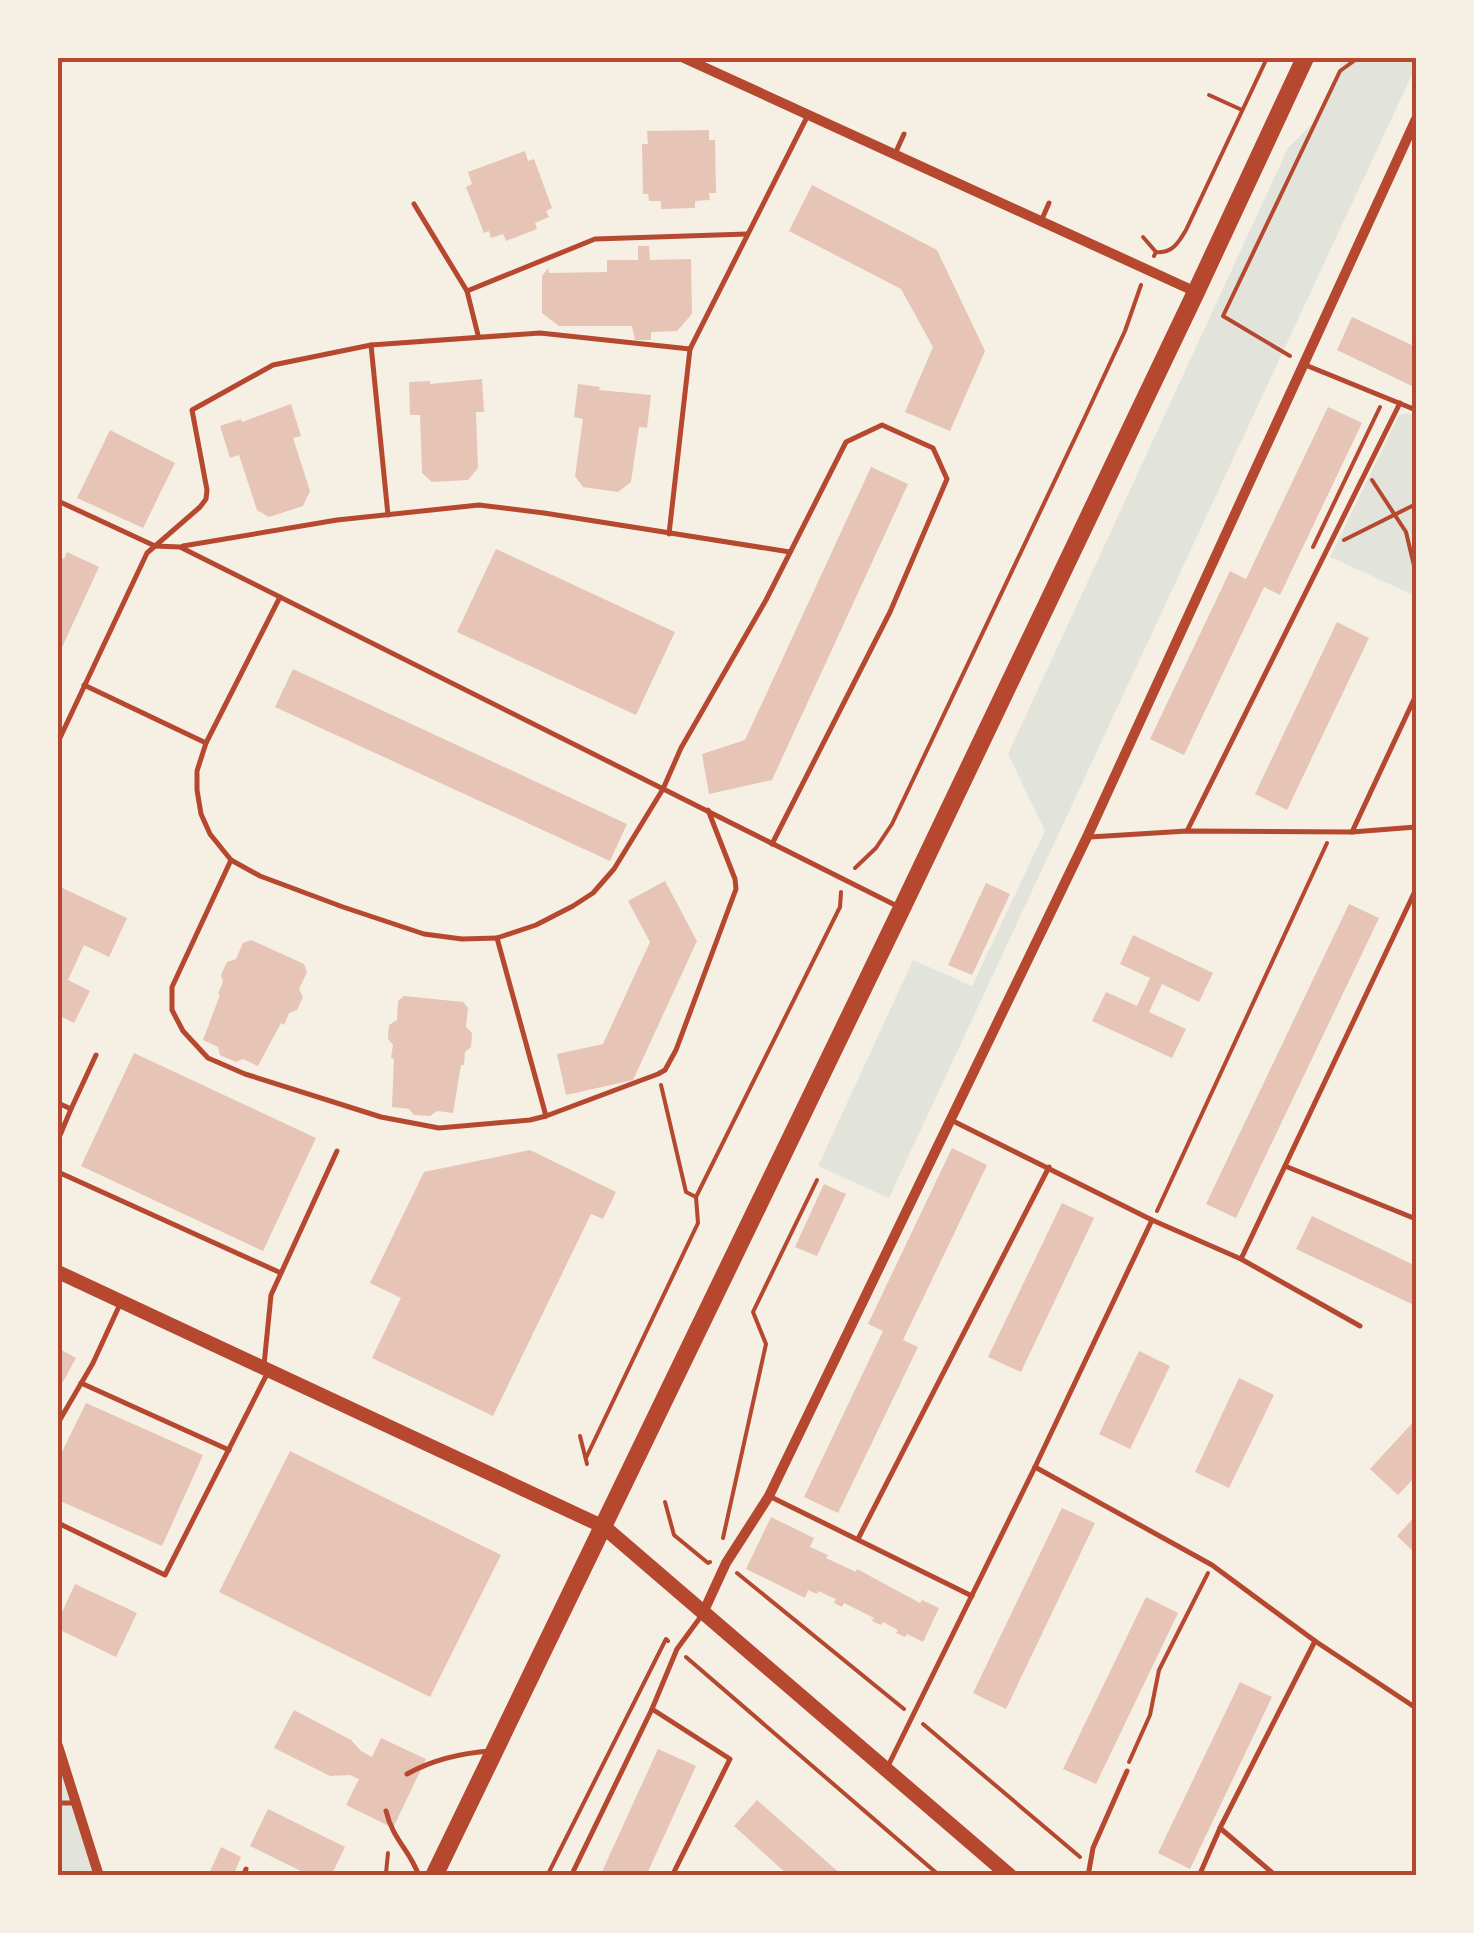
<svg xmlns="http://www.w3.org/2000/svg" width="1474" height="1933" viewBox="0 0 1474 1933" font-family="Mulish,sans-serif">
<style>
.green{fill:#e2e4dc}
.building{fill:#e6c5b7}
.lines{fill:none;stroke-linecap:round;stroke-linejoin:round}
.path{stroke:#b5482f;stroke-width:4}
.service{stroke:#b5482f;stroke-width:5}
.minor{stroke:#b5482f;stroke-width:10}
.tertiary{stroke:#b5482f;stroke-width:14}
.secondary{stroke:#b5482f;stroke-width:15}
.primary{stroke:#b5482f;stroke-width:18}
.neatline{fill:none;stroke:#b5482f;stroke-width:4}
</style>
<rect width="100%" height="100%" fill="#f6efe4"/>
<!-- green -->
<g class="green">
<polygon points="1341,58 1416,58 1416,66 889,1198 818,1166 913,960 972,986 1045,831 1008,754 1288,148 1319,117 1340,71"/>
<polygon points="1408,413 1416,417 1416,596 1330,557 1399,415"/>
<polygon points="58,1746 99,1875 58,1875"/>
</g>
<!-- building -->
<g class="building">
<polygon points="709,130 709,140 715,140 716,193 709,193 710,200 695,201 695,208 661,209 661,201 649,201 648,194 643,194 642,144 648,144 647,131"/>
<polygon points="525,151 528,161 534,159 552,208 546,211 549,217 535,223 537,229 506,241 503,234 491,238 489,231 484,233 466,187 472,184 468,172"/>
<polygon points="812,185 937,250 985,351 950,431 905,412 933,347 901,289 789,231"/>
<polygon points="638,246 649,246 650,260 691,259 692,314 677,331 651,332 651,340 635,340 632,326 559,326 542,313 542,276 548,268 549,273 607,272 607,260 638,260"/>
<polygon points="1352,317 1416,347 1416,388 1337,350"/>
<polygon points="482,379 484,412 476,412 478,468 468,480 432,482 422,473 420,415 410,415 409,382 430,381 430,384"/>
<polygon points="578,384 600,387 599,390 651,395 647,428 639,427 631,482 618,492 583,487 575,476 583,419 574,417"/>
<polygon points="291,404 301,436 293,438 310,491 303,506 269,517 257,510 239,455 230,458 220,426 241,419 242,422"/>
<polygon points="1328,407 1362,423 1280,595 1264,587 1184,755 1150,739 1230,571 1246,579"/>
<polygon points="110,430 175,463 143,528 77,498"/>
<polygon points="871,467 908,484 772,780 709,794 702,754 745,740"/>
<polygon points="496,549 675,632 636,715 457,632"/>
<polygon points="67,552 99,567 58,656 58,556 64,559"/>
<polygon points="1337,622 1369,638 1287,810 1255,794"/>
<polygon points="293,669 627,824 610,861 275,707"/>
<polygon points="665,881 697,941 633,1080 566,1095 557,1054 603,1044 650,942 628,901"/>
<polygon points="986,883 1010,894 972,975 948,965"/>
<polygon points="58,886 127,918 109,957 84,945 68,980 90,991 74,1023 58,1015"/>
<polygon points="1349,904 1379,918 1236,1218 1206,1204"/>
<polygon points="1133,935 1213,973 1199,1002 1162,984 1149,1012 1186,1029 1172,1058 1092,1021 1106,992 1137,1006 1150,978 1120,964"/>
<polygon points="251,940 304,964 307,972 299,989 303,997 297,1010 289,1013 284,1025 281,1023 258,1066 243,1059 236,1062 220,1055 218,1047 203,1040 220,995 218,994 223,982 221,975 227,962 236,959 243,943"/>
<polygon points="404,996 463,1002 468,1008 466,1027 472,1033 471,1047 465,1052 464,1065 461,1065 453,1113 437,1111 430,1116 414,1115 409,1109 392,1107 394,1059 391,1058 393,1045 388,1039 389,1025 397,1020 398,1001"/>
<polygon points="134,1053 316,1138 263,1251 81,1166"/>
<polygon points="952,1148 987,1165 903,1340 918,1347 838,1513 804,1497 883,1331 868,1324"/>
<polygon points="530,1150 616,1192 603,1219 591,1214 493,1416 372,1358 401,1298 370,1283 424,1172"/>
<polygon points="824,1184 846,1194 817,1256 795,1247"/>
<polygon points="1062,1203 1094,1218 1021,1372 988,1357"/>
<polygon points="1312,1216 1416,1266 1416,1306 1296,1249"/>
<polygon points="58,1348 76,1358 58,1391"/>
<polygon points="1139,1351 1170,1366 1130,1449 1099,1434"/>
<polygon points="1239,1378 1274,1395 1229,1488 1195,1472"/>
<polygon points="86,1403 203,1455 162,1546 58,1500 58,1460"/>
<polygon points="1416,1419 1416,1476 1398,1495 1370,1469"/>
<polygon points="290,1451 501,1555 430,1697 219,1592"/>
<polygon points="1062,1508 1095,1523 1006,1709 973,1693"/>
<polygon points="1416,1515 1416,1554 1397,1536"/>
<polygon points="771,1517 814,1538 810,1547 828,1555 826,1558 856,1572 857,1569 920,1603 922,1600 939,1608 923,1642 907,1634 905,1637 896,1633 898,1630 883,1622 881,1625 872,1621 874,1618 844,1603 842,1607 834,1603 836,1599 818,1591 817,1594 808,1590 805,1598 746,1569"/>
<polygon points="75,1584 137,1613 116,1657 58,1629 58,1621"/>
<polygon points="1146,1597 1178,1613 1096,1784 1063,1769"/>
<polygon points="1240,1682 1272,1697 1190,1869 1158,1853"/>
<polygon points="294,1710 351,1740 361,1751 372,1757 381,1738 426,1759 393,1828 346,1805 359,1779 350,1775 330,1776 274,1748"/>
<polygon points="658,1749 696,1766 646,1876 600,1876"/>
<polygon points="757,1800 843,1876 789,1876 734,1826"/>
<polygon points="268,1809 345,1847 331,1876 306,1876 307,1874 250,1846"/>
<polygon points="221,1847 241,1857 233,1876 208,1876"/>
</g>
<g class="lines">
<!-- path -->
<g class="path">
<polyline points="1209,95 1242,110"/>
<polyline points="1143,237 1156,252"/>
<path d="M1154 256 1156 252C1172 254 1179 242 1186 230L1267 58"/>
<polyline points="1290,356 1223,316 1340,71 1358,58"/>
<polyline points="1372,480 1406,532 1416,574"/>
<polyline points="1344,540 1416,504"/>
<polyline points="1313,547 1380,407"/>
<polyline points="855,868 876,848 892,824 1085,417 1125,331 1141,285"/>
<polyline points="661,1085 686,1192 696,1197"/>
<polyline points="1157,1211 1327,843"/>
<polyline points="580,1436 587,1464"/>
<polyline points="586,1458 698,1223 696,1197 840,907 841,892"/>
<polyline points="665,1502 674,1535 708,1563 710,1562"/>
<polyline points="723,1538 766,1344 753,1312 817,1180"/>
<polyline points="737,1573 904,1709"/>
<polyline points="686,1657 940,1876"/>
<polyline points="923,1724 1080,1857"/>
<polyline points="1129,1762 1150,1715 1159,1670 1208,1573"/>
<polyline points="386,1873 388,1853"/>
<polyline points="547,1876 666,1639 668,1641"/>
</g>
<!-- service -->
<g class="service">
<polyline points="895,154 904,134"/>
<polyline points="414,204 467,291 478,335"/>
<polyline points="1042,219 1049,203"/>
<polyline points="467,291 595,239 747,234"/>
<polyline points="371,345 388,515"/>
<polyline points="690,349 808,115"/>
<polyline points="1303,364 1416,410"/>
<polyline points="58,501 155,546 180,547 899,907"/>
<polyline points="183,546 337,520 479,505 544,513 790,552"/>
<polyline points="280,597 206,743 197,771 197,790 201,814 210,834 231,860 260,876 343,907 424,934 462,939 497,938 536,925 573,906 593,893 614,869 663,789 681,748 766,600 846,442 882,425 933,448 947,479 890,612 772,844"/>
<polyline points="84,685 206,743"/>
<polyline points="58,742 147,553 200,507 206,499 207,490 192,410 273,365 371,345 540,333 690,349 669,534"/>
<polyline points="1187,831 1400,403"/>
<polyline points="1352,832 1416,695"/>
<polyline points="1090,837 1187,831 1352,832 1416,827"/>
<polyline points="231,860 172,987 172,1010 183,1031 208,1058 245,1074 381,1117 439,1128 530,1120 546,1116 658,1074 665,1070 676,1050 736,889 735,879 708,810"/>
<polyline points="497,938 546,1116"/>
<polyline points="58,1103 71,1109 96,1055"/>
<polyline points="951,1120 1152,1220 1241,1259 1416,889"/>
<polyline points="58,1140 71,1109"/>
<polyline points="1285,1166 1416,1219"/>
<polyline points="58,1172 281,1273"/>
<polyline points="1241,1259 1360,1326"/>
<polyline points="264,1365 271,1295 337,1151"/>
<polyline points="81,1383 229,1450"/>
<polyline points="58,1423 93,1363 121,1302"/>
<polyline points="1035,1467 1212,1565 1315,1641 1416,1708"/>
<polyline points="769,1496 972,1596"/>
<polyline points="58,1523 165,1575 268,1372"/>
<polyline points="858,1539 1049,1167"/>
<polyline points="652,1709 730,1759 672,1876"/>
<polyline points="888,1766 1035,1467 1152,1220"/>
<path d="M407 1774C434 1759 461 1753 491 1751"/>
<polyline points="58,1803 73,1803"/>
<path d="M386 1811C393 1840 410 1850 419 1876"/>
<polyline points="1220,1828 1276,1876"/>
<polyline points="243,1876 246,1869"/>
<polyline points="571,1876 652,1709 677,1649 702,1615"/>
<polyline points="1088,1876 1093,1848 1127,1771"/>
<polyline points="1199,1876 1220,1828 1315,1641"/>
<polyline points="1415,1876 1416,1874"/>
</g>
<!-- minor -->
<g class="minor">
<polyline points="684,58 1196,292"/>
<polyline points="703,1613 726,1563 769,1496 1087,837 1416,119"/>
<polyline points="58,1746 99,1876"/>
</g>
<!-- tertiary -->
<polyline class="tertiary" points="58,1272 604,1527"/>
<!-- secondary -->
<polyline class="secondary" points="604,1527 1010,1876"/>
<!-- primary -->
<polyline class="primary" points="434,1876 902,908 1196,292 1305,58"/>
</g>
<!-- border -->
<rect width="1474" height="1933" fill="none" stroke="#f6efe4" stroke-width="120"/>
<rect x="60" y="60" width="1354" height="1813" class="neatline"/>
</svg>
